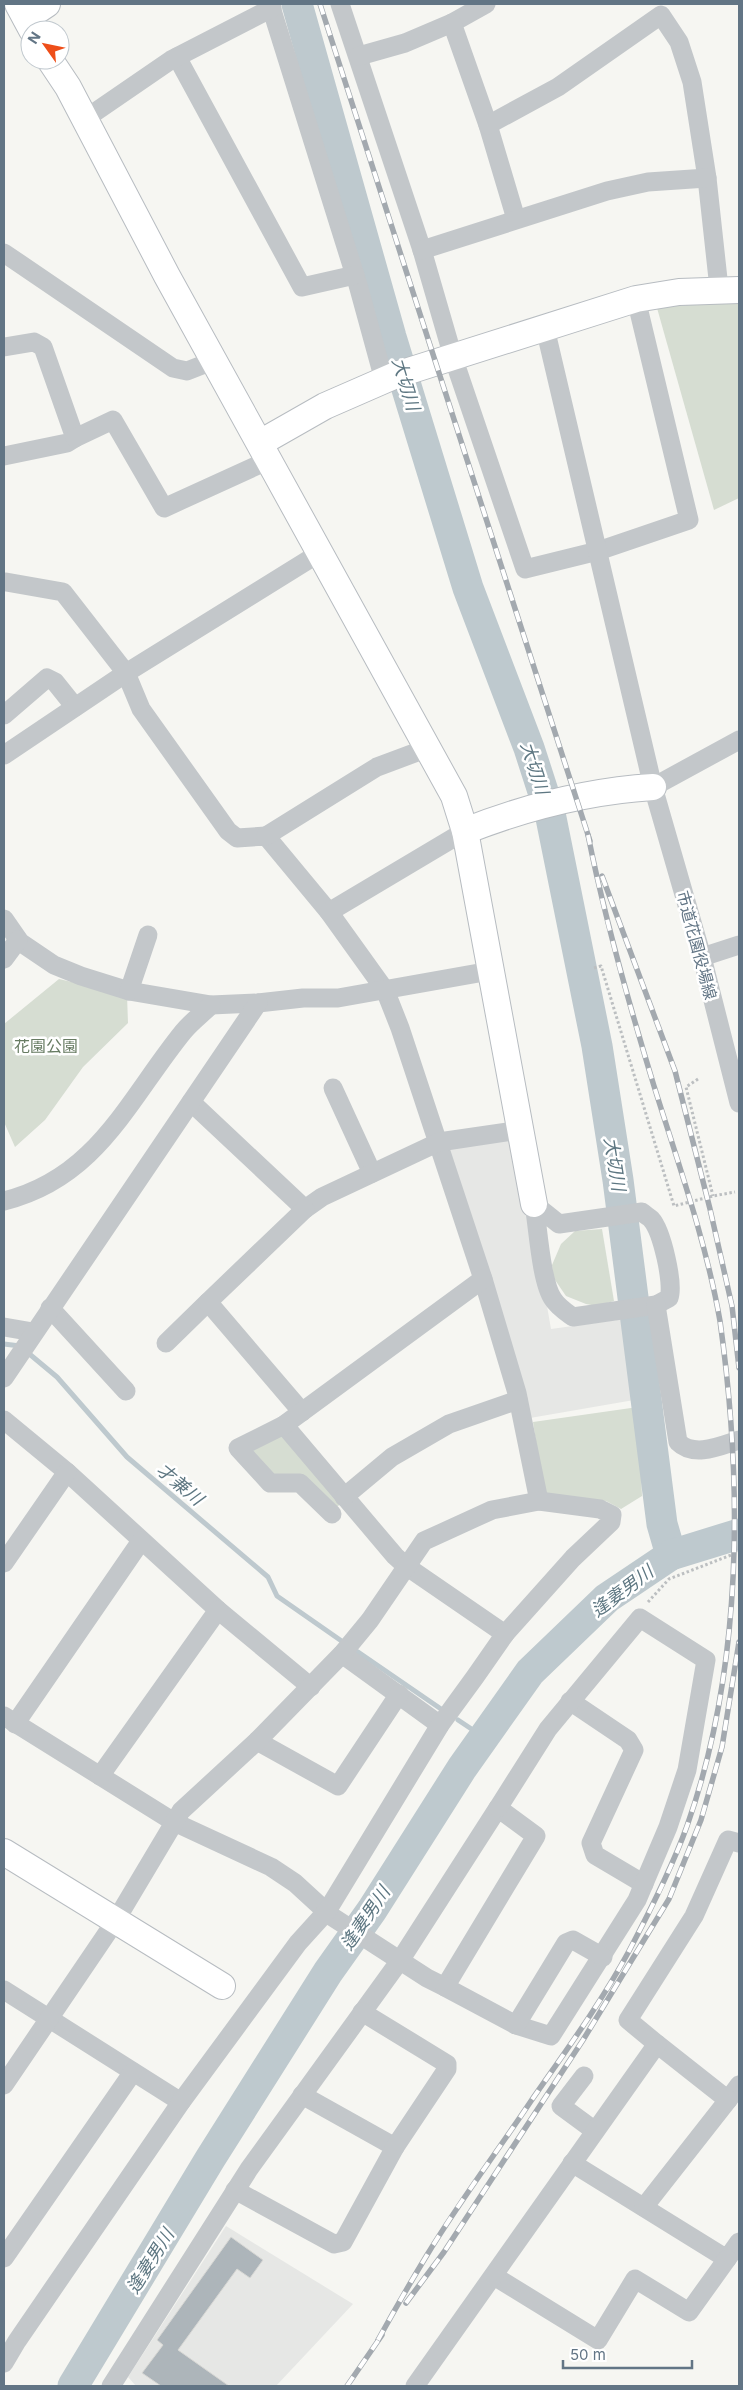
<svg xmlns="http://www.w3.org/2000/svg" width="743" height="2390" viewBox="0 0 743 2390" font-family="Inter,'Noto Sans JP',sans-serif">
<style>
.built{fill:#e6e7e5}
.green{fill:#d6ddd2}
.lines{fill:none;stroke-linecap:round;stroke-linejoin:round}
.stream{stroke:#bec9ce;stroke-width:5}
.river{stroke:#bec9ce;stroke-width:31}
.building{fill:#adb5ba;stroke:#d7d7d4}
.secondary-casing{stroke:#b7bcc1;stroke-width:28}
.path{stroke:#bcbfc1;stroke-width:3;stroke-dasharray:2.5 2.5;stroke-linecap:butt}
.street{stroke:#c3c7ca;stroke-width:19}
.secondary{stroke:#fff;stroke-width:26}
.rail-casing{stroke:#a3a9af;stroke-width:5.5}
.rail{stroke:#fff;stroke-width:4;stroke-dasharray:11;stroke-linecap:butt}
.labels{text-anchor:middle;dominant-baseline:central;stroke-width:5;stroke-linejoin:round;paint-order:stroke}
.street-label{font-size:16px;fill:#627585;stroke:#fff}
.park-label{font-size:16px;fill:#677b62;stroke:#fff}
.water-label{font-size:18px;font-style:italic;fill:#5e7782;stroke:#fff}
</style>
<rect width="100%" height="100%" fill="#f6f6f2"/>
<!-- built -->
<g class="built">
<polygon points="517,1134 551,1329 624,1319 634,1400 530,1418 441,1148"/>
<polygon points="226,2226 353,2304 276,2386 136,2386 128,2377"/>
</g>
<!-- green -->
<g class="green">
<polygon points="725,301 739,302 739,498 714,510 657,308"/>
<polygon points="59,979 127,995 128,1023 83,1067 45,1120 15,1147 4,1122 4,1024"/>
<polygon points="602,1229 614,1301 597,1306 586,1304 566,1296 553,1277 552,1265 561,1244 575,1231"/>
<polygon points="638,1407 642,1496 621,1509 606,1501 544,1495 533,1422"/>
<polygon points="283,1430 342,1503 334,1509 272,1480 244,1450"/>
</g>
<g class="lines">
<!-- stream -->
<g class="stream">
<polyline points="4,1344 20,1346"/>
<polyline points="27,1352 57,1377 127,1457 268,1577 277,1596 343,1642"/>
<polyline points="358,1652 441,1709"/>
<polyline points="458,1720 473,1730 480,1743"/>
</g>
<!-- river -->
<g class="river">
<polyline points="297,4 391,337 468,588 529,748 550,813 597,1046 618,1180 662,1524 671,1555"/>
<polyline points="73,2386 210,2159 328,1972 372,1910 462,1768 530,1672 607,1598 671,1555 739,1534"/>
</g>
</g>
<!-- building -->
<polygon class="building" points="231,2237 263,2260 250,2278 237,2269 178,2350 229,2386 161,2386 142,2373 163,2345 157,2340"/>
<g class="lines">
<defs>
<g id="secondary">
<polyline points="18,4 32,30"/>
<polyline points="26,18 47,4"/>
<polyline points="50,60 68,87 167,276 454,796 465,831 534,1204"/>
<polyline points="260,443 325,406 396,375 636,299 679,292 739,290"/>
<path d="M465 831C526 807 587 791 653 787"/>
<polyline points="4,1852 222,1986"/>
</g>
</defs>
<!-- secondary casing -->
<use href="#secondary" class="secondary-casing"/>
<!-- path -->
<g class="path">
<polyline points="594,968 601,966 674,1206 713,1196 735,1192"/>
<polyline points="698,1079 686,1087 713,1196"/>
<polyline points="648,1602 669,1579 739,1552"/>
</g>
<!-- street -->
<g class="street">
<polyline points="270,4 358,285 384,380"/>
<polyline points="340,4 422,250 453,357 525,569 598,551 689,520 636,299"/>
<polyline points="452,23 486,4"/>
<polyline points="359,56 405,43 452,23 488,125 516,219"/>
<polyline points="177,57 302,287 355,275"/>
<polyline points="85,119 171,60 272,8"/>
<polyline points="488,125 558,87 661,15 679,42 692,82 707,178 718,279 717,289"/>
<polyline points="422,250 607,191 648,182 707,178"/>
<polyline points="4,253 173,368 187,371 215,360"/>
<polyline points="545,328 653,787 702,957 739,1103"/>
<polyline points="4,347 34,342 43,347 75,438 67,443 4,456"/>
<polyline points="75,438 113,420 164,508 269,460"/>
<polyline points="6,582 63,592 126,673 141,709 228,831 237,838 266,836 329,912 385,990 400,1028 483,1279 517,1393 539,1501"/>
<polyline points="4,715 47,678 55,682 75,707"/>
<polyline points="4,755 126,673 321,552"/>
<polyline points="653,787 739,740"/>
<polyline points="266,836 377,767 428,748"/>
<polyline points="329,912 465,831"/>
<polyline points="4,919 20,942 54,965 81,976 129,991 211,1005 258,1003 303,998 338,998 490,971"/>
<polyline points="702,957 739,945"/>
<polyline points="4,959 18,940"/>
<polyline points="129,991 148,935"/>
<polyline points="333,1088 372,1173"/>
<polyline points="191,1102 305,1209 322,1197 439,1142 520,1130"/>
<path d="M4 1201C97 1178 128 1100 183 1032 191 1022 202 1014 211 1005"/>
<path d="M534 1204 559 1224 642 1212C645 1215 649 1217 651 1219 662 1231 674 1284 669 1298L656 1305 573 1317C566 1312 558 1307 553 1299 541 1282 538 1227 534 1204Z"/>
<path d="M656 1305 678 1442C694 1458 720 1446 739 1440"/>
<polyline points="50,1308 126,1391"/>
<polyline points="4,1327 33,1332"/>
<polyline points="166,1343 208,1302"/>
<polyline points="4,1378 258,1003"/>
<polyline points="302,1412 208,1302 305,1209"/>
<polyline points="4,1420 67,1472 218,1610 311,1687"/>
<polyline points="284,1425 395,1556 406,1566 505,1634"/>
<polyline points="344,1497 392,1457 449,1424 518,1400"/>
<polyline points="332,1514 300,1483 270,1483 238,1448 284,1425 483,1279"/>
<polyline points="4,1563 67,1472"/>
<polyline points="342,1654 440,1725"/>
<polyline points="570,1701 628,1740 634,1750 591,1843 595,1855 644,1884"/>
<polyline points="4,1716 174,1822 271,1867 295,1883 331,1916 427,1978 445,1987 536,1836 498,1808 401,1959 249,2169 111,2386"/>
<polyline points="15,1724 141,1541"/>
<polyline points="257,1741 338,1786 399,1694"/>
<polyline points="100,1776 218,1610"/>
<polyline points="445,1987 516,2025 551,2036 637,1900 668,1827 687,1770 706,1660 640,1618 548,1729 498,1808"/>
<polyline points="4,1990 181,2102"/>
<polyline points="516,2025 566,1943 573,1940 603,1957"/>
<polyline points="584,2076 561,2106 595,2131"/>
<polyline points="4,2085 116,1920 181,1811 257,1741 342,1654 370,1620 424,1541 492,1510 539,1501 600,1509 612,1515 611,1522 573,1558 505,1634 475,1677 440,1725 327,1911 298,1943 181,2102 17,2341 4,2363"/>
<polyline points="302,2095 395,2147"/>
<polyline points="728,2100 739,2085"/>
<polyline points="572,2163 727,2259 739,2242"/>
<polyline points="235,2190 334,2244 343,2242 395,2147 447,2069 447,2064 362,2012"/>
<polyline points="644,2207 728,2100 657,2044"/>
<polyline points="4,2258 133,2072"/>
<polyline points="494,2276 598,2340 635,2279 689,2312 727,2259"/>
<polyline points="415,2386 657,2044 628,2020 694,1916 728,1840 739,1843"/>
</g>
<!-- secondary -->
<use href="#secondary" class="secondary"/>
<defs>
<g id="rail">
<polyline points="320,4 590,841"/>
<polyline points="602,876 675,1071 710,1209 732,1306 739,1368"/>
<polyline points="406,2303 444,2252 583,2040 669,1899 701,1820 722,1747 739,1642"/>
<path d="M378 2340C394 2311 410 2283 427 2255 459 2202 497 2152 531 2101 565 2052 601 2003 629 1951 650 1911 672 1868 687 1826 743 1668 743 1485 720 1321 706 1241 678 1163 654 1086 629 1004 605 920 588 835"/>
<polyline points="347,2386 382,2335"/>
</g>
</defs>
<!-- rail casing -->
<use href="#rail" class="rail-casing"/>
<!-- rail -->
<use href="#rail" class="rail"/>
</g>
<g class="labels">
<!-- street labels -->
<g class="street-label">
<text transform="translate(697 945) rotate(75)">市道花園役場線</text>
</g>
<!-- park labels -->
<g class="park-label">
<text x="46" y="1046">花園公園</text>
</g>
<!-- water labels -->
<g class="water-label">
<text transform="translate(406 384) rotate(73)">大切川</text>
<text transform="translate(535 768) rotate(72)">大切川</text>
<text transform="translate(615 1164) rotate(81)">大切川</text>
<text transform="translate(180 1484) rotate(40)">才兼川</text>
<text transform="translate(622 1591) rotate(-37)">逢妻男川</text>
<text transform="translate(365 1918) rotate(-56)">逢妻男川</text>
<text transform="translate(150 2261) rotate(-58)">逢妻男川</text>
</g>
</g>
<!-- border -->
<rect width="743" height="2390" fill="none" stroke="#627585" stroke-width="10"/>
<!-- north arrow -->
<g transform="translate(45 45) rotate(303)"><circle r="24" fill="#ffffff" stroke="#c0c8ce"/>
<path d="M0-4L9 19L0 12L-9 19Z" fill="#ee4e19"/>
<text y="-8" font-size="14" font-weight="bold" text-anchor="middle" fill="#627585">N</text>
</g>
<!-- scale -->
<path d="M563 2360v8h129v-8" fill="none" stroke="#627585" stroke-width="2.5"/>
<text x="570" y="2360" font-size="15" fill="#627585" stroke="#ffffff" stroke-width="4" paint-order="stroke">50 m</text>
</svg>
